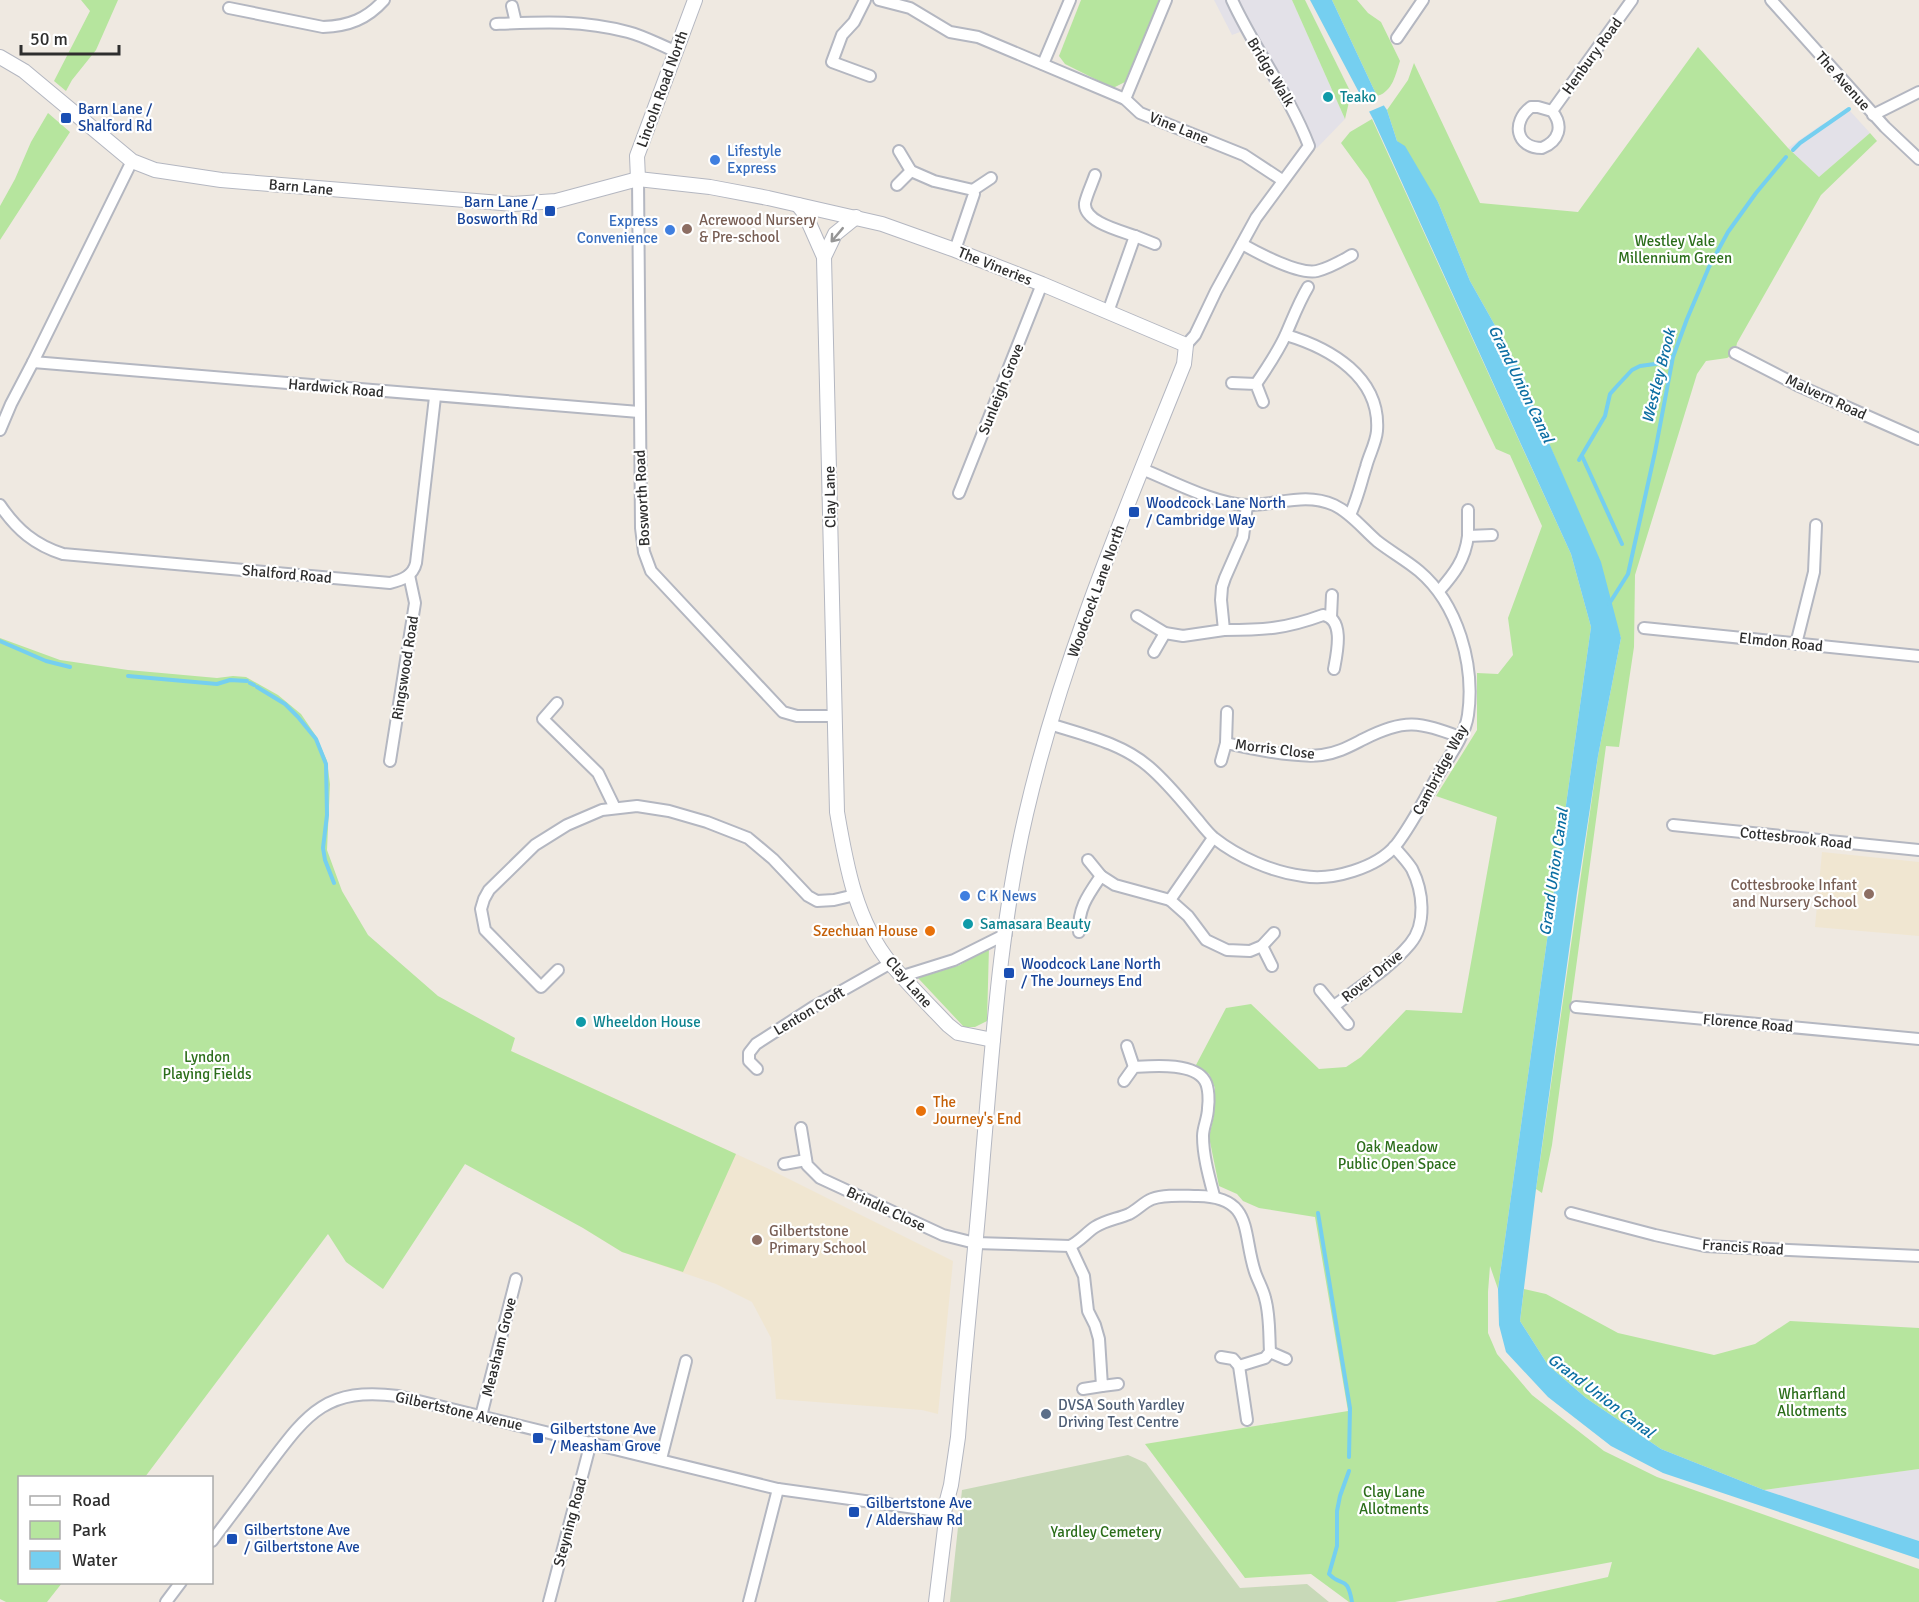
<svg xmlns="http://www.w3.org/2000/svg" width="1919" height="1602" viewBox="0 0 1919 1602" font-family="Signika,sans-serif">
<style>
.industrial{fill:#e3e1e8}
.education{fill:#f0e6d1}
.green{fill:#b6e59e}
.cemetery{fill:#c8d9b8}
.water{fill:#75cff0}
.pier{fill:#efe9e1}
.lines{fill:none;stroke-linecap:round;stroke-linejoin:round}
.stream{stroke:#75cff0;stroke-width:4}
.minor-casing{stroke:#b4b7c1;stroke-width:14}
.tertiary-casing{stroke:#b4b7c1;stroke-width:16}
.minor{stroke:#fff;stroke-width:10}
.tertiary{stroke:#fff;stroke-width:14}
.oneway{stroke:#969696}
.culture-dot{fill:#0f9aa8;stroke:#fff;stroke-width:2}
.transit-dot{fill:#1a4fb4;stroke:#fff;stroke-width:2}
.shop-dot{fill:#3f7fe0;stroke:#fff;stroke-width:2}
.education-dot{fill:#8d6e63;stroke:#fff;stroke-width:2}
.food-dot{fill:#e8710a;stroke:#fff;stroke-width:2}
.service-dot{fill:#5c6f8a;stroke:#fff;stroke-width:2}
.labels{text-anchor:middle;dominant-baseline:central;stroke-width:4.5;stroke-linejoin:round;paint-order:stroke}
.street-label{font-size:15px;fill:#2e2e2e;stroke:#fff}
.culture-label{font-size:15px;fill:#0d838f;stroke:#fff;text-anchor:start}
.transit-label{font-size:15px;fill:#164399;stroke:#fff;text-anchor:start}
.shop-label{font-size:15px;fill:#366cbe;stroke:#fff;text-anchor:start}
.education-label{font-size:15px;fill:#785e54;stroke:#fff;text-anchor:start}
.park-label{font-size:15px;fill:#2c6e1b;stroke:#fff}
.food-label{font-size:15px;fill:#c56008;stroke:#fff;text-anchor:end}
.service-label{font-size:15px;fill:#4e5e75;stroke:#fff;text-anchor:start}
.water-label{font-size:16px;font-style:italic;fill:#0d6fa3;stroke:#fff}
</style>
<rect width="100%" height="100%" fill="#efe9e1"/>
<!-- industrial -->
<g class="industrial">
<polygon points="1214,0 1292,0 1345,119 1317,148 1304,143 1240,32 1232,35"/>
<polygon points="1850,111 1870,133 1819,177 1788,148 1821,125"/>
<polygon points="1919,1469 1919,1541 1764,1490"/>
</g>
<!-- education -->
<g class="education">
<polygon points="1822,852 1919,862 1919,936 1815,927"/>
<polygon points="511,1051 769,1169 953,1261 938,1414 922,1410 776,1399 771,1338 752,1302 716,1284 622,1252 583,1228"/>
</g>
<!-- green -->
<g class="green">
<polygon points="81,0 118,0 96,50 72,80 66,91 54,81 90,11"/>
<polygon points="1081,0 1160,0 1125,82 1113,88 1065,64 1059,56"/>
<polygon points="1292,0 1305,0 1351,93 1345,119"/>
<path d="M1332 0H1357L1368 13 1381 22 1400 61C1395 76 1393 90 1378 96L1376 94Z"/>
<polygon points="1698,47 1788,148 1819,177 1870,133 1877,141 1821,195 1737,343 1735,353 1727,358 1706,361 1697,374 1635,575 1634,647 1619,747 1606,746 1552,1145 1542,1193 1536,1189 1598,756 1621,638 1565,481 1536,413 1524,377 1470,281 1438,202 1397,141 1387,110 1408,80 1414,63 1480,203 1578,212"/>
<polygon points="48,113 70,132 0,240 0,206 15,179 31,142"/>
<polygon points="1372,119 1571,554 1591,627 1498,1289 1490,1266 1488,1292 1488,1333 1497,1354 1532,1395 1604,1451 1657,1477 1919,1569 1919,1602 1495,1602 1608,1577 1612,1562 1395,1602 1349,1602 1311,1574 1245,1578 1145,1444 1348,1411 1315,1217 1259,1208 1243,1201 1237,1194 1219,1186 1209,1137 1214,1115 1215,1088 1209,1074 1196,1065 1226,1008 1251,1004 1319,1069 1346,1067 1361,1057 1406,1010 1462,1013 1497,817 1436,796 1477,730 1477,673 1498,674 1513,655 1508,618 1542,526 1510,455 1496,449 1368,180 1341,143 1350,132"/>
<polygon points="0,638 60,660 128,670 217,678 233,676 246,677 278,695 301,714 316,736 327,761 330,784 327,850 342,891 368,935 438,996 515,1038 511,1051 736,1154 683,1272 622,1252 583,1228 465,1164 383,1289 346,1262 328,1234 145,1477 20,1478 20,1582 62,1583 47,1602 6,1602 0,1599"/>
<polygon points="989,947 987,1021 975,1027 964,1027 918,978 960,965"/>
<polygon points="1524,1289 1546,1294 1618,1333 1714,1355 1755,1344 1790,1321 1919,1328 1919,1469 1764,1490 1661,1449 1586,1398 1548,1365 1520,1321"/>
</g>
<!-- cemetery -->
<polygon class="cemetery" points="1128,1455 1146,1463 1240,1588 1307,1584 1329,1602 950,1602 962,1490"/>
<!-- water -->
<polygon class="water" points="1310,0 1332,0 1376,94 1387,110 1397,141 1405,146 1438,202 1470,281 1524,377 1536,413 1601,562 1621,638 1598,756 1577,893 1536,1189 1520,1321 1548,1365 1586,1398 1661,1449 1764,1490 1919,1541 1919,1559 1663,1473 1611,1446 1548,1397 1506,1352 1499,1325 1498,1289 1591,627 1571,554 1373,119"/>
<!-- pier -->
<polygon class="pier" points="1380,95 1387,104 1366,113 1361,103"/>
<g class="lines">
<!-- stream -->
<g class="stream">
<polyline points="1793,150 1800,143 1849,109"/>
<polyline points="1582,456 1622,544"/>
<polyline points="1579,460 1605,416 1610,394 1618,385 1632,370 1640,366 1662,363 1672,357"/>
<polyline points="1609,604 1628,574 1655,452 1673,357 1687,319 1709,267 1728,232 1756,193 1786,157"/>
<polyline points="0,641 46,661 70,667"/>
<polyline points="128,676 217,684 230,680 247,681"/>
<polyline points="250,683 254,685"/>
<polyline points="257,687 285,704 298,717 316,739 326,764 327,815 323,848 325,860 334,883"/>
<polyline points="1318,1213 1350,1408 1349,1457"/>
<path d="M1349 1471 1340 1496 1337 1511V1546L1329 1574C1342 1588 1347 1574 1352 1602"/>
</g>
<defs>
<g id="minor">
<polyline points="865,0 854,22 842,35 832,62 870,76"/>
<polyline points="879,0 910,8 950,32 978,37 1125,99 1140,113 1244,155 1282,180"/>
<polyline points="1771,0 1885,127 1919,159"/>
<polyline points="512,6 516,23"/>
<path d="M229 8 323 27C349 26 367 19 384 0"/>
<path d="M496 24C543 22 582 20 628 32 644 36 660 45 675 51"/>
<polyline points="1397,38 1423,0"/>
<polyline points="1043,64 1070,0"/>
<polyline points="1125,99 1166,0"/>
<path d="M1552 111 1538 107H1531C1511 122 1516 148 1542 148 1559 141 1564 126 1552 111L1632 0"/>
<polyline points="1873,115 1919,92"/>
<polyline points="899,151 911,171 934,181 973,190 974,194 955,250"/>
<path d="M1095 175C1092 184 1087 194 1085 203 1083 222 1121 231 1135 236L1108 312"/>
<polyline points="638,179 641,528 644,552 651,571 783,712 797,716 834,716"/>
<polyline points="897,185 911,171"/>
<polyline points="973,190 991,178"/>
<polyline points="1135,236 1155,244"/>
<path d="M1242 244C1258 253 1299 275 1317 271 1330 268 1341 261 1352 255"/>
<path d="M1286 335C1330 348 1381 377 1377 431 1376 443 1369 455 1366 467 1360 486 1358 497 1350 515"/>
<path d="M1186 345 1195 335 1216 291 1256 218 1309 146C1289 94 1255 50 1232 0"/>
<polyline points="1735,353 1797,385 1919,439"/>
<polyline points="33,362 639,412"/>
<polyline points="1232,383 1256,384 1263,402"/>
<path d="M1256 384C1267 368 1278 352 1286 334 1293 318 1299 302 1308 287"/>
<polyline points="0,430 11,404 33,362 132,161"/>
<polyline points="959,493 1042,284"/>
<path d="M0 505C17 530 35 545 63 554L390 583C402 580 413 576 416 563L435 397"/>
<path d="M1247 505 1243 537 1225 578 1222 587 1221 600 1224 630C1264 630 1285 629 1323 615 1345 618 1337 653 1334 669"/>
<polyline points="1468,510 1468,536 1492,535"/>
<path d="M1439 591C1454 574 1465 560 1468 536"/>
<polyline points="1137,616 1165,633 1183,636 1224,630"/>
<polyline points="1331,617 1332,595"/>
<polyline points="1644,628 1919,656"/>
<polyline points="1796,644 1814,572 1816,525"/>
<polyline points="1154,652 1165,633"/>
<polyline points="557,703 543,719 598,773 615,808"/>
<path d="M1050 724C1084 735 1121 743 1148 766 1167 782 1182 801 1197 819 1202 825 1208 833 1214 838 1238 857 1272 872 1303 876 1332 881 1377 868 1396 845 1413 823 1425 798 1438 775 1449 757 1465 736 1468 715 1475 665 1458 604 1419 571 1406 560 1391 552 1377 541 1363 529 1351 513 1334 505 1305 492 1278 505 1248 505 1217 505 1172 481 1142 469"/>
<polyline points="1226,743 1227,712"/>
<polyline points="390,761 415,603 409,575"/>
<path d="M1221 761 1226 743C1252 749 1297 758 1322 755 1338 753 1350 746 1364 739 1405 718 1419 722 1460 737"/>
<polyline points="1673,825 1919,850"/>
<polyline points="1213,838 1170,900 1188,916 1206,940 1227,950 1250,951 1262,946 1274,933"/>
<polyline points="1088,860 1101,876"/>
<path d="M1079 932C1078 908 1088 895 1101 876L1115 885 1170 900"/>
<polyline points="1262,946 1272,966"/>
<polyline points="558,970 541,987 485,930 481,909 484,899 489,890 535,845 567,825 602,810 637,806 669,811 707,822 748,838 773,859 808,896 817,901 834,900 855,895"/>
<polyline points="903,976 954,960 1006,934"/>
<polyline points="1320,990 1348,1024"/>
<path d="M1334 1006C1359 987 1389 969 1410 944 1427 924 1423 891 1412 869 1407 861 1400 854 1394 847"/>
<polyline points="1576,1007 1919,1039"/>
<polyline points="1127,1046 1134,1067"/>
<polyline points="757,1069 749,1061 749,1053 756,1044 815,1006 891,963"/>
<path d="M1124 1081 1134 1067C1152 1066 1194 1062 1205 1081 1209 1088 1209 1101 1208 1108 1208 1118 1203 1127 1203 1136 1203 1156 1209 1177 1214 1196"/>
<path d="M801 1128 807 1165 820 1178 943 1235 975 1243 1070 1246C1080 1241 1086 1233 1095 1227 1106 1220 1117 1219 1129 1214 1137 1210 1144 1202 1152 1199 1165 1194 1184 1196 1198 1196 1254 1197 1242 1233 1255 1272 1258 1281 1263 1289 1265 1298 1270 1315 1269 1334 1270 1352L1265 1358 1239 1366"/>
<polyline points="784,1164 806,1160"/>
<polyline points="1571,1213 1655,1235 1705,1246 1919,1256"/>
<polyline points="1070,1246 1084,1276 1088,1311 1095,1325 1099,1339 1102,1386 1118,1384"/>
<polyline points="1270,1352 1286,1359"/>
<polyline points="1221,1357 1233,1359 1239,1366 1247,1420"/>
<polyline points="1083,1389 1102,1386"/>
<polyline points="481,1416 516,1279"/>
<polyline points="661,1459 686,1361"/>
<path d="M212 1541C229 1518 247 1495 264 1471 305 1417 323 1386 398 1396L778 1489 944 1512"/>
<polyline points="166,1602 181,1582"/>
<polyline points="549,1602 591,1442"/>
<polyline points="749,1602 778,1489"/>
</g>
<g id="tertiary">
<path d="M0 57 24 71 132 161 155 170 221 180 513 204 556 201 638 179 710 187 768 198 882 224 955 250 1042 284 1186 345 1184 364C1125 511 1062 658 1026 814 1000 925 993 1041 983 1155 976 1249 965 1343 958 1437L951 1485 944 1512 945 1528 936 1602"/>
<polyline points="638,179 637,156 695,0"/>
<path d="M798 205 805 214 824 257 837 812C846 865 856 922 891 964 909 985 929 1005 948 1025L958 1033 993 1040"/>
<polyline points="824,257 835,234 856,217"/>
</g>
</defs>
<!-- minor casing -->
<use href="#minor" class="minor-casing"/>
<!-- tertiary casing -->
<use href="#tertiary" class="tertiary-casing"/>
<!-- minor -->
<use href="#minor" class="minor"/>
<!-- tertiary -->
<use href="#tertiary" class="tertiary"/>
</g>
<!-- one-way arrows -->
<defs><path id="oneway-shaft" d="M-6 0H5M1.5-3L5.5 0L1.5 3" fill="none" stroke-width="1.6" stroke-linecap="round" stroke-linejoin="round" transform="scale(1.5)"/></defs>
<use class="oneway" href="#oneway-shaft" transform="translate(837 235) rotate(130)"/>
<!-- markers -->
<g class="culture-dot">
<circle cx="1328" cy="97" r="6"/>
<circle cx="968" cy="924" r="6"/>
<circle cx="581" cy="1022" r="6"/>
</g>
<g class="transit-dot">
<rect x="60" y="112" width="12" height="12" rx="3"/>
<rect x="544" y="205" width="12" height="12" rx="3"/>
<rect x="1128" y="506" width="12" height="12" rx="3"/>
<rect x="1003" y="967" width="12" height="12" rx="3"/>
<rect x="532" y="1432" width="12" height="12" rx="3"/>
<rect x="848" y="1506" width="12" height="12" rx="3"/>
<rect x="226" y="1533" width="12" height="12" rx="3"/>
</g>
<g class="shop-dot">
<circle cx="715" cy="160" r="6"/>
<circle cx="670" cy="230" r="6"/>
<circle cx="965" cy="896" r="6"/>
</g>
<g class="education-dot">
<circle cx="687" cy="229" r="6"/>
<circle cx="1869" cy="894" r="6"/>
<circle cx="757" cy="1240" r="6"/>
</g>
<g class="food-dot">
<circle cx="930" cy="931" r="6"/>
<circle cx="921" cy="1111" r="6"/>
</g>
<circle class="service-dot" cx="1046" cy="1414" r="6"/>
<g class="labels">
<!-- street labels -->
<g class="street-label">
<text transform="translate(1592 56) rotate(-54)">Henbury Road</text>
<text transform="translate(1271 72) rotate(59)">Bridge Walk</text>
<text transform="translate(1843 81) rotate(48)">The Avenue</text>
<text transform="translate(662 89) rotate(-70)">Lincoln Road North</text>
<text transform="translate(1179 128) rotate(22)">Vine Lane</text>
<text transform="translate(301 187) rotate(5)">Barn Lane</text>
<text transform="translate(995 266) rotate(22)">The Vineries</text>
<text transform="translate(336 388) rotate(5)">Hardwick Road</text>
<text transform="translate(1001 389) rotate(-68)">Sunleigh Grove</text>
<text transform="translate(1826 397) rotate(25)">Malvern Road</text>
<text transform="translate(830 497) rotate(-91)">Clay Lane</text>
<text transform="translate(642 498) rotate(-93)">Bosworth Road</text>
<text transform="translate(287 574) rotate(5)">Shalford Road</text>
<text transform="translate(1096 591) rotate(-70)">Woodcock Lane North</text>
<text transform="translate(1781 642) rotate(6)">Elmdon Road</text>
<text transform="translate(405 668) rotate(-81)">Ringswood Road</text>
<text transform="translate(1275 749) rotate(7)">Morris Close</text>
<text transform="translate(1440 770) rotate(-62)">Cambridge Way</text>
<text transform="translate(1796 838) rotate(6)">Cottesbrook Road</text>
<text transform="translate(1372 976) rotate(-39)">Rover Drive</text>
<text transform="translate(909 982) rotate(49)">Clay Lane</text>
<text transform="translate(809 1011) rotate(-31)">Lenton Croft</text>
<text transform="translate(1748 1023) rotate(5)">Florence Road</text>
<text transform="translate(886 1209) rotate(25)">Brindle Close</text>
<text transform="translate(1743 1247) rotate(4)">Francis Road</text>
<text transform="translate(499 1347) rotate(-76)">Measham Grove</text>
<text transform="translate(459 1411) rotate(13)">Gilbertstone Avenue</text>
<text transform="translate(570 1522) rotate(-75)">Steyning Road</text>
</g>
<!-- culture labels -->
<g class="culture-label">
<text x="1340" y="97">Teako</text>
<text x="980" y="924">Samasara Beauty</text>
<text x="593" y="1022">Wheeldon House</text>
</g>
<!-- transit labels -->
<g class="transit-label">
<text x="78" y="109">Barn Lane /<tspan x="78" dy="17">Shalford Rd</tspan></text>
<text x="538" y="202" text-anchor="end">Barn Lane /<tspan x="538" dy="17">Bosworth Rd</tspan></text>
<text x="1146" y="503">Woodcock Lane North<tspan x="1146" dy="17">/ Cambridge Way</tspan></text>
<text x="1021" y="964">Woodcock Lane North<tspan x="1021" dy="17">/ The Journeys End</tspan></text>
<text x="550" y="1429">Gilbertstone Ave<tspan x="550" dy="17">/ Measham Grove</tspan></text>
<text x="866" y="1503">Gilbertstone Ave<tspan x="866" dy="17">/ Aldershaw Rd</tspan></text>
<text x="244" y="1530">Gilbertstone Ave<tspan x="244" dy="17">/ Gilbertstone Ave</tspan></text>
</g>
<!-- shop labels -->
<g class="shop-label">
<text x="727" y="151">Lifestyle<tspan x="727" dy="17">Express</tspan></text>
<text x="658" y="221" text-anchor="end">Express<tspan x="658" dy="17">Convenience</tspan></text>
<text x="977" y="896">C K News</text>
</g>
<!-- education labels -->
<g class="education-label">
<text x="699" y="220">Acrewood Nursery<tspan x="699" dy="17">&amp; Pre-school</tspan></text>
<text x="1857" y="885" text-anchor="end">Cottesbrooke Infant<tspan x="1857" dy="17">and Nursery School</tspan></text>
<text x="769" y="1231">Gilbertstone<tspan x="769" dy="17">Primary School</tspan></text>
</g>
<!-- park labels -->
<g class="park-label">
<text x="1675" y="241">Westley Vale<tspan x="1675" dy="17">Millennium Green</tspan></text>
<text x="207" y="1057">Lyndon<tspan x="207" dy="17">Playing Fields</tspan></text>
<text x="1397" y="1147">Oak Meadow<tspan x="1397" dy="17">Public Open Space</tspan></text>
<text x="1812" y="1394">Wharfland<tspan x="1812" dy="17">Allotments</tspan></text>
<text x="1394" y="1492">Clay Lane<tspan x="1394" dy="17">Allotments</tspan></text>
<text x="1106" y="1532">Yardley Cemetery</text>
</g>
<!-- food labels -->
<g class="food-label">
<text x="918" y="931">Szechuan House</text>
<text x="933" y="1102" text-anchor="start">The<tspan x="933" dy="17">Journey's End</tspan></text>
</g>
<!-- service labels -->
<g class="service-label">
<text x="1058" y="1405">DVSA South Yardley<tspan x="1058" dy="17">Driving Test Centre</tspan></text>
</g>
<!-- water labels -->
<g class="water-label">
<text transform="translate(1659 376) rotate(-76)">Westley Brook</text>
<text transform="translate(1521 384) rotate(64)">Grand Union Canal</text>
<text transform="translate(1554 872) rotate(-82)">Grand Union Canal</text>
<text transform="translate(1601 1396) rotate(37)">Grand Union Canal</text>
</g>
</g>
<!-- legend -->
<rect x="18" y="1476" width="195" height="108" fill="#ffffff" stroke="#ababab" stroke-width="1.5"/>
<rect x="30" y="1496" width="30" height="9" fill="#ffffff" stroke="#ababab" stroke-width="1.5"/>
<text x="72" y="1506" font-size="18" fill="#2e2e2e">Road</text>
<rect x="30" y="1521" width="30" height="18" fill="#b6e59e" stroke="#ababab" stroke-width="1.5"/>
<text x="72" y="1536" font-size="18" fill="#2e2e2e">Park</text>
<rect x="30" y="1551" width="30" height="18" fill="#75cff0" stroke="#ababab" stroke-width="1.5"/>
<text x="72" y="1566" font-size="18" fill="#2e2e2e">Water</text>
<!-- scale -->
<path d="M21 45v9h98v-9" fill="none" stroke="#2e2e2e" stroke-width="3"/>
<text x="30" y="45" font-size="18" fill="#2e2e2e" stroke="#ffffff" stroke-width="4.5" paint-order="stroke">50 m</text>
</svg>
